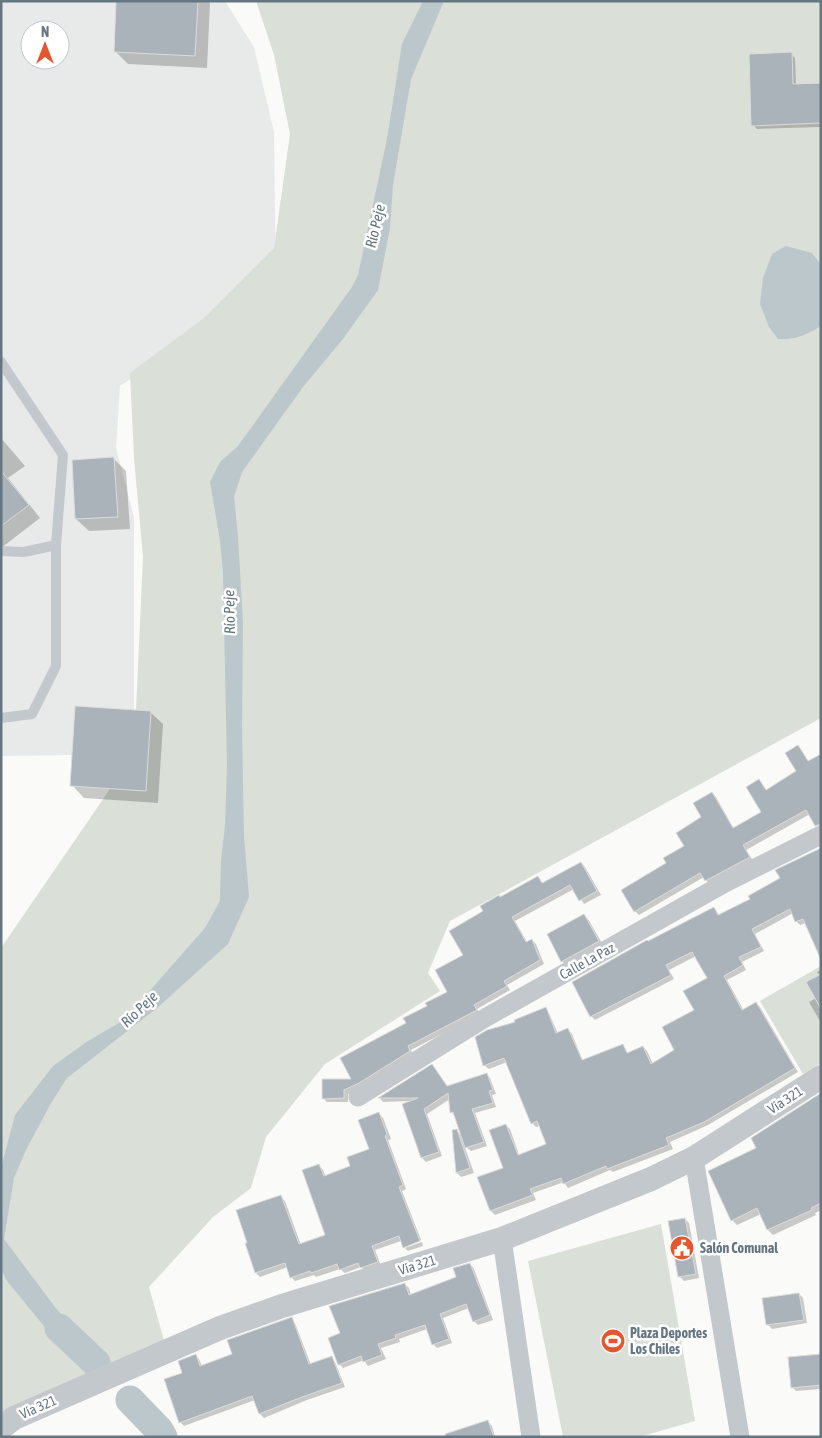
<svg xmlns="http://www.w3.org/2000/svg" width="822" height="1438" viewBox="0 0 822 1438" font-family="'Asap Condensed',sans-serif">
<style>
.built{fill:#e8e9e9;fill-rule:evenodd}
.green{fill:#dadfd7}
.water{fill:#bbc7cb}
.shadow{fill:#0003}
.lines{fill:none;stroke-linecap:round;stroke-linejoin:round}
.river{stroke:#bbc7cb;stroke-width:29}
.building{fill:#aab3b9;stroke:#dcdcda}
.service{stroke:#c3c8cc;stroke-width:10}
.minor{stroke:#c3c8cc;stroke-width:19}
.tertiary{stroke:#c3c8cc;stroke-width:24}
.labels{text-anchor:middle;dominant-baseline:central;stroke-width:5;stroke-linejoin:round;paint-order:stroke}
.street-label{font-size:14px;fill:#657683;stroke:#fff}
.poi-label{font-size:14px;font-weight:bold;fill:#657683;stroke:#fff;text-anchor:start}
.water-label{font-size:15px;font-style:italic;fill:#60757c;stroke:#fff}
</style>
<rect width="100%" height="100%" fill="#fafaf8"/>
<!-- built -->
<path class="built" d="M1 1H225L254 47 274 132 276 286 120 386 116 448 134 517V754L1 756ZM30 30H60V60H30Z"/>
<!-- green -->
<g class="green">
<polygon points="256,1 821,1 821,718 450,921 428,973 440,991 325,1064 266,1137 251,1188 213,1217 149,1287 165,1344 1,1415 1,948 134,754 143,557 134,458 130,373 204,318 274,248 290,134 274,55"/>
<polygon points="821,966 821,1063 803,1074 760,1001"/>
<polygon points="661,1224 695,1421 639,1437 563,1437 528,1261"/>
</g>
<!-- water -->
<g class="water">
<polygon points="423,1 444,1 411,79 393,185 390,228 378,290 343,339 303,387 242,472 234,497 238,536 243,624 242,725 244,836 249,897 228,944 157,1008 67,1078 50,1105 26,1150 14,1178 4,1239 55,1307 80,1337 87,1357 67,1354 7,1281 1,1269 1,1168 15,1115 53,1066 88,1041 124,1020 205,928 220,901 221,861 225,826 227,765 223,572 220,541 210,482 220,462 238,446 352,287 358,275 387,139 402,44"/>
<path d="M786 246 812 253 821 265V326C806 335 795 340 778 339L769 327 760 304 763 278 772 254Z"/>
<polygon points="135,1405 150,1412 179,1437 152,1437 134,1415"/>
</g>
<!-- shadow -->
<g class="shadow">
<polygon points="117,1 209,1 210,3 207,68 128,64 115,51"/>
<polygon points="791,54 795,58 796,85 821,84 821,127 757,129 753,125"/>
<polygon points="1,438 25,466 8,478 40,518 1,548"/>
<polygon points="114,459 126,471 130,529 89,531 76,519"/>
<polygon points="150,712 163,724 158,803 84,798 72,785"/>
<polygon points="798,747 809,762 821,755 821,825 818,826 814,822 810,814 746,850 754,862 710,885 704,877 639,915 635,911 668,864 685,847 703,818 712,793 716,797 734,829 763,813 759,780 767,791 798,771"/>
<polygon points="581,863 585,867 601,895 584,904 574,889 515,921 527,942 532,940 536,944 544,964 507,985 510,990 477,1009 480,1014 411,1050 414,1056 363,1087 348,1094 348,1102 327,1102 323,1098 353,1080 407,1023 449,993 485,912 500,898 538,877 543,884"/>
<polygon points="781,879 806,923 800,925 796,921 793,913 755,934 764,951 742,962 746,970 727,980 744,1011 756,1003 760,1007 798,1072 708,1125 670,1142 673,1149 613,1172 610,1170 568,1188 564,1182 533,1193 536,1200 495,1215 491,1211 479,1178 505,1169 506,1125 510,1129 519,1155 548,1145 540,1126 536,1127 532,1123 507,1062 489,1069 484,1065 517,1023 545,1009 549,1013 558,1034 568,1030 572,1034 583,1061 623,1046 628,1053 643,1047 647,1051 653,1064 676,1051 696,1011 709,979 696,956 669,970 674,979 595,1020 591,1016 648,942 714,908 720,916 752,900"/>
<polygon points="584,915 588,919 603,945 566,966 562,961 548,935"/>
<polygon points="821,970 821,1023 809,1002 816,998 820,976 817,972"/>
<polygon points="432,1066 448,1087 486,1074 490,1078 496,1094 492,1095 496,1107 475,1113 487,1146 471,1151 464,1145 474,1173 461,1177 457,1173 453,1131 456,1130 463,1137 455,1116 451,1112 450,1099 427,1114 442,1156 426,1162 422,1158 411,1101 383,1102 380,1098"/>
<polygon points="821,1095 821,1210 815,1213 816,1215 773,1235 768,1230 761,1214 737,1225 732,1220 709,1172 757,1148"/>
<polygon points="379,1114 383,1118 391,1139 388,1140 406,1189 402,1191 421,1240 404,1246 401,1241 375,1250 381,1266 365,1271 361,1267 345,1273 340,1269 316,1277 314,1275 295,1281 291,1277 288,1267 260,1277 256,1273 281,1197 285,1201 301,1245 327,1236 319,1165 323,1170 326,1177 352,1167 371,1149"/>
<polygon points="685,1219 689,1223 699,1278 684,1281 680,1277 669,1222"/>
<polygon points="422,1242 423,1246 408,1251 405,1248"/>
<polygon points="470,1264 474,1269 493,1320 478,1325 474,1321 469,1308 443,1318 452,1343 437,1348 433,1344 427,1329 399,1339 400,1342 381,1348 386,1359 368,1366 364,1360 343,1368 339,1364 341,1334 405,1284 409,1288 411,1295 458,1278"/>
<polygon points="799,1294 803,1298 807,1323 772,1329 768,1325"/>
<polygon points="291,1319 295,1323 311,1365 331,1358 335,1362 345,1387 307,1400 264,1418 260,1414 255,1400 184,1426 180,1422 184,1373 195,1355 199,1359 202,1366 234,1355"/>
<polygon points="821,1355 821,1389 796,1391 792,1387"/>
<polygon points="488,1422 492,1426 495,1437 471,1437"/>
</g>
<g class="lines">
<!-- river -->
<g class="river">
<polyline points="59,1328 96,1363"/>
<polyline points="130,1400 159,1430 163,1437"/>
</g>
</g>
<!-- building -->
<g class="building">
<polygon points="116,1 198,1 195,56 114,52"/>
<polygon points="792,52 793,84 821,83 821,123 751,126 749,54"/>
<polygon points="114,457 118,517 75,519 72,460"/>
<polygon points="1,471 29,505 1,526"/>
<polygon points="75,706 151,711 146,791 70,786"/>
<polygon points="798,745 808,761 821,754 821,824 815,826 806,810 743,845 750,857 705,881 700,873 634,912 621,890 666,863 663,858 684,846 676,833 701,817 693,803 712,792 733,828 761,812 746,787 759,779 766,790 796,771 785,753"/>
<polygon points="821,848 821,960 803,919 795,922 790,909 752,929 761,947 739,957 743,965 724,976 742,1010 756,1002 795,1068 704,1122 666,1138 669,1145 607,1169 606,1166 563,1184 561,1178 530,1189 533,1195 490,1211 477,1177 503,1168 489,1130 506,1124 518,1155 546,1144 537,1121 531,1124 504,1058 483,1066 475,1037 487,1030 515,1022 514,1020 546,1007 556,1033 568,1028 582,1060 623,1044 627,1053 643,1046 651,1064 674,1050 662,1027 694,1010 683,991 707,978 692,952 666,965 671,975 590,1017 572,982 647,940 648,941 714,907 718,915 750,899 748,896 780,878 775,870"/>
<polygon points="581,862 597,891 579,901 570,885 512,917 526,942 532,939 540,960 504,981 507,986 474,1005 477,1010 408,1046 410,1051 359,1083 344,1090 344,1098 322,1099 322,1079 351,1079 340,1058 406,1023 403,1018 427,1006 425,1003 447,992 435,970 463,955 449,931 483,911 480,906 499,895 500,897 538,876 542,883"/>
<polygon points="584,914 599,941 561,962 547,934"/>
<polygon points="821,974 821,1009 806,982"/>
<polygon points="432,1064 447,1086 487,1073 493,1090 489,1091 493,1103 472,1109 484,1142 465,1148 453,1112 450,1113 448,1093 424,1109 439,1152 421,1158 402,1104 418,1098 378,1098"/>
<polygon points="821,1093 821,1203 811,1208 812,1210 767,1230 757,1208 731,1221 708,1171 756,1148 751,1138"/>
<polygon points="379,1112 387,1134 385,1136 403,1185 399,1187 420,1241 403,1248 399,1236 372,1246 378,1262 360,1268 358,1263 339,1270 337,1264 311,1273 310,1271 290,1278 285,1263 255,1273 245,1243 247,1243 236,1210 281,1195 299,1244 325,1235 302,1170 319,1164 324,1176 350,1166 347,1157 369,1149 358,1120"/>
<polygon points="457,1129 470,1168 456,1173 452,1130"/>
<polygon points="685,1218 696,1274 678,1277 668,1221"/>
<polygon points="470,1263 490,1315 473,1322 466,1304 440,1314 449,1339 432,1345 425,1325 395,1335 396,1338 378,1344 382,1355 363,1362 361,1356 338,1365 328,1338 340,1333 329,1306 405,1283 409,1295 456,1277 453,1268"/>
<polygon points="799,1293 804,1320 766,1325 762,1298"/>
<polygon points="292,1317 309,1364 332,1356 342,1383 302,1397 259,1414 252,1396 179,1423 164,1379 182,1373 178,1361 196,1354 200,1366 232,1354 227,1340"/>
<polygon points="821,1354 821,1385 791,1388 788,1357"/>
<polygon points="488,1420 494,1437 446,1437 445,1434"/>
</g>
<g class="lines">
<!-- service -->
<g class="service">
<polyline points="1,362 63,455 56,545 56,666 32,714 1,718"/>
<polyline points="1,551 24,552 56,545"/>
</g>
<!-- minor -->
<g class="minor">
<polyline points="358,1097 485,1018 725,883 821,835"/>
<polyline points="694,1158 740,1437"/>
<polyline points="502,1239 531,1437"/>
</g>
<!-- tertiary -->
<polyline class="tertiary" points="1,1428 14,1418 220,1328 282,1306 502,1239 651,1179 694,1158 821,1077"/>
</g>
<!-- icons -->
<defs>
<symbol id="civic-disc" viewBox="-11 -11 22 22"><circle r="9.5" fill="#e4572e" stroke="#fff"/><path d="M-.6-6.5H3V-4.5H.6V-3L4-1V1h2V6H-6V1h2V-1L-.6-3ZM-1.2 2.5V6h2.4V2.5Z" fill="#fff"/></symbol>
<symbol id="stadium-disc" viewBox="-11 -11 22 22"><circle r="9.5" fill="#e4572e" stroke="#fff"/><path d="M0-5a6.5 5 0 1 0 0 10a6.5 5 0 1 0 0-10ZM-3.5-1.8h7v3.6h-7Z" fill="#fff"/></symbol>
</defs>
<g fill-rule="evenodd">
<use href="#civic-disc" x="668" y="1234" width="28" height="28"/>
<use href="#stadium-disc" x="599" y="1327" width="28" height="28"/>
</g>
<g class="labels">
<!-- street labels -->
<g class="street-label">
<text transform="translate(587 961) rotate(-29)">Calle La Paz</text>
<text transform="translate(785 1100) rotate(-33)">Vía 321</text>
<text transform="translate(417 1265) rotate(-17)">Vía 321</text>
<text transform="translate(38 1407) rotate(-24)">Vía 321</text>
</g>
<!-- poi labels -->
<g class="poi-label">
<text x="700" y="1248">Salón Comunal</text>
<text x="630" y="1333">Plaza Deportes<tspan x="630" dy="16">Los Chiles</tspan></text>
</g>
<!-- water labels -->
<g class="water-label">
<text transform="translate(375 226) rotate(-77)">Río Peje</text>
<text transform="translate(229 612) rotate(-91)">Río Peje</text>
<text transform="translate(139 1009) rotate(-44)">Río Peje</text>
</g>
</g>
<!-- border -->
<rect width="822" height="1438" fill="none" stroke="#657683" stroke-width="5"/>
<!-- north arrow -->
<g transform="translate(45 45)"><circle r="24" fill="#ffffff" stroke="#c1c8cd"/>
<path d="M0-4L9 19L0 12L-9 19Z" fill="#e4572e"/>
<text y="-8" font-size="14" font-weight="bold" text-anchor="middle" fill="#657683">N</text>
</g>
</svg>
